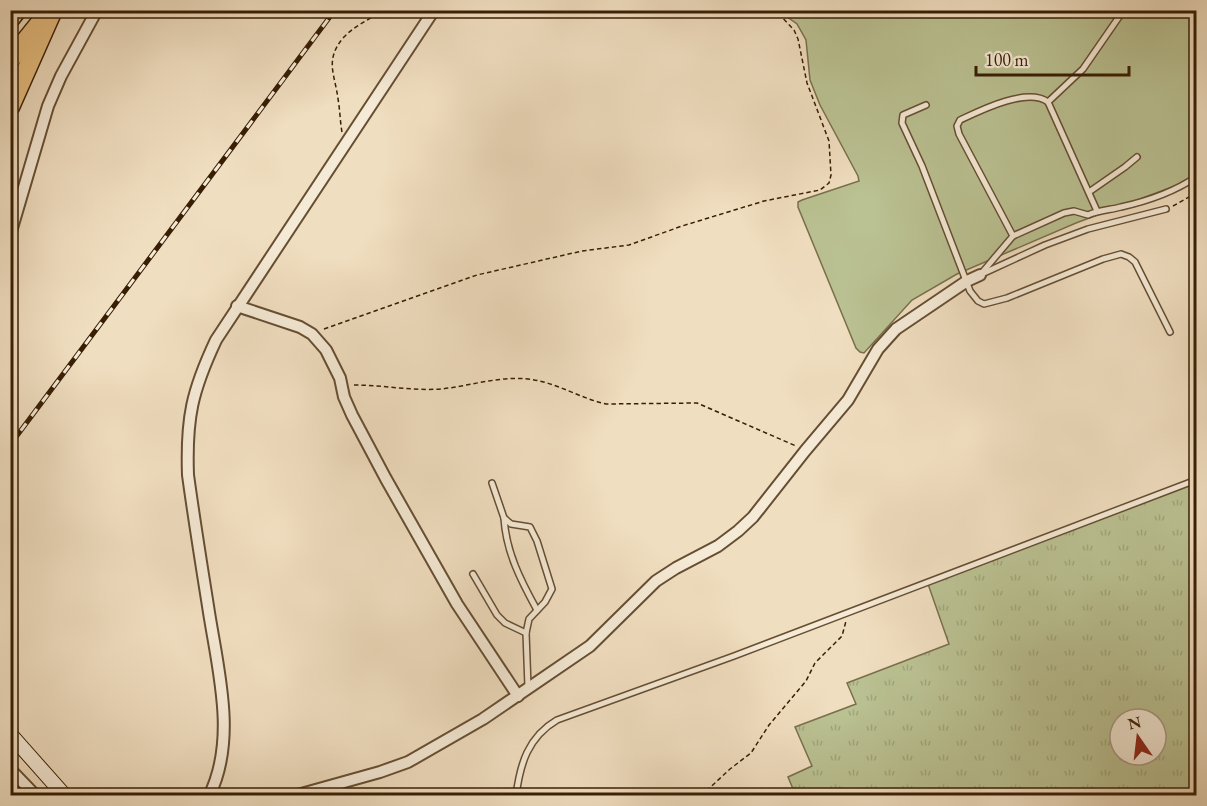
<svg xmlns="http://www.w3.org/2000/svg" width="1207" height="806" viewBox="0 0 1207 806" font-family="'EB Garamond',serif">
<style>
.grass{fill:url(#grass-tufts);stroke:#79704b;stroke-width:1.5;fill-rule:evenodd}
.pitch{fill:#bac192;stroke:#79704b;stroke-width:1.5}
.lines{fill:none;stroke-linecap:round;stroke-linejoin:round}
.lane-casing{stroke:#664e33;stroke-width:8}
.street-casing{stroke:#664e33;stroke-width:14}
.secondary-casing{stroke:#381e04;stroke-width:16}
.highway-casing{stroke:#381e04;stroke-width:21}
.path{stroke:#381e04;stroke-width:1.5;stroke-dasharray:4.5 3;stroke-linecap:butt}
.lane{stroke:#f5ead6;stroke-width:5}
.street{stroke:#f5ead6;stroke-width:10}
.secondary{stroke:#f5ead6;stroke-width:14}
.highway{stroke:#e8bf80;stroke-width:18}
.rail-casing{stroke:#381e04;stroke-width:5}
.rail{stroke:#f5ead6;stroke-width:3;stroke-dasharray:9;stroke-linecap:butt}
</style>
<defs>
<pattern id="grass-tufts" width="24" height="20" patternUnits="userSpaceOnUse" patternTransform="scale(1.5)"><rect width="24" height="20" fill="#bac192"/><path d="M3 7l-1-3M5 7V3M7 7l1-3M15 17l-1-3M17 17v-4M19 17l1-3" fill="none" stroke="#a1a57c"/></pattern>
</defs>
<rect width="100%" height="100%" fill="#f0dec0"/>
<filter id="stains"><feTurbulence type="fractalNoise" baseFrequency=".00333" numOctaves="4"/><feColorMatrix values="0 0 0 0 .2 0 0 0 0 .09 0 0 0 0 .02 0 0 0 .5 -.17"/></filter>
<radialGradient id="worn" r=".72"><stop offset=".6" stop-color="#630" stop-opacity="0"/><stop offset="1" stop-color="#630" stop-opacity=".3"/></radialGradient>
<!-- grass -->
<path class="grass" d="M1196 483V795L796 796 788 777 812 766 795 727 856 704 847 683 949 644 928 584ZM1120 719H1156V755H1120Z"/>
<!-- pitch -->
<polygon class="pitch" points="779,11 1196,11 1196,178 1076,223 957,274 912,300 864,353 860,352 856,348 798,207 798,202 802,200 859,181 858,176 820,105 810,80 806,40 797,24"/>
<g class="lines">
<defs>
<g id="lane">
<polyline points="1048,102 1083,69 1121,14"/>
<polyline points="926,105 903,115 902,123 922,166 970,291 978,301 984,304 1007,298 1103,259 1121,254 1129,257 1135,262 1170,332"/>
<polyline points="1089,192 1125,167 1137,157"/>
<path d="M1013 236 959 134 957 126 960 120C981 110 1027 87 1048 102L1097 211"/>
<polyline points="984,273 1045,245 1088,229 1166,209"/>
<path d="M980 275 1013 236 1064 213 1074 211 1088 215C1099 210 1110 210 1121 207 1148 201 1174 192 1196 177"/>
<polyline points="492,483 504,518 511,524 530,527 537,541 552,589 545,602 529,619 526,633 528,687"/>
<path d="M504 518C506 552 521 581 537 610"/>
<polyline points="473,574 497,615 505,623 526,633"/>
<path d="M516 796C520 764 528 737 557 720L734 656 1196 480"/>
</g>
<g id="street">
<polyline points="10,235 48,106 61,76 97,10"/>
<polyline points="237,306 300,327 312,334 326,350 340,378 344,397 352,415 386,479 457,604 518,696"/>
<polyline points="10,769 36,796"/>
<path d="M209 796C238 738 217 667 208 606 201 562 194 519 188 475 186 418 192 391 216 340L434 10"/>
<polyline points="294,796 380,772 408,762 483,719 590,646 656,581 676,568 718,546 738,531 753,517 805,451 848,400 878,349 896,329 967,281 980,275"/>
</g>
<polyline id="secondary" points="10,734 65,796"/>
<g id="highway">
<polyline points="10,19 17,10"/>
<polyline points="10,60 43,19"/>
<polyline points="10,107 53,10"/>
</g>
</defs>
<!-- lane casing -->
<use href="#lane" class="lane-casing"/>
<!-- street casing -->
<use href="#street" class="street-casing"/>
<!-- secondary casing -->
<use href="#secondary" class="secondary-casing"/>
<!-- highway casing -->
<use href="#highway" class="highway-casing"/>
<!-- path -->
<g class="path">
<path d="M342 132C340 121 340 110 338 99 335 74 324 60 344 37 355 25 370 20 382 10"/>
<polyline points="1173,206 1196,193"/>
<polyline points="324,329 477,275 582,251 629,245 682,226 764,201 820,190 829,183 831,175 829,141 807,83 798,39 794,30 775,10"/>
<path d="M354 385C382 385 412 391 441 389 470 386 498 376 528 379 556 382 579 398 606 404L697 403 796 446"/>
<polyline points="526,789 559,789 575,796"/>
<polyline points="701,796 730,769 751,753 769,725 806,681 815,663 842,636 846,621"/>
</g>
<!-- lane -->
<use href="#lane" class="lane"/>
<!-- street -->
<use href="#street" class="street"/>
<!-- secondary -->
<use href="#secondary" class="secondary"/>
<!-- highway -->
<use href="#highway" class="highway"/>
<defs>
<polyline id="rail" points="10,445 335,10"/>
</defs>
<!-- rail casing -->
<use href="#rail" class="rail-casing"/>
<!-- rail -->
<use href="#rail" class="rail"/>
</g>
<!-- margin -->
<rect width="1207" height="806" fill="none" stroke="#f0dec0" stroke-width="36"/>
<rect x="12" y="12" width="1183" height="782" fill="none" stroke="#381e04" stroke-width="3"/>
<rect x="18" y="18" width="1171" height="770" fill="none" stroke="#381e04" stroke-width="1.5"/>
<!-- north arrow -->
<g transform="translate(1138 737) rotate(346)"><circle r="28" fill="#f5ead6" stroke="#a99882" stroke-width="1.5"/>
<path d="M0-4.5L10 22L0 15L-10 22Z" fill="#8f2418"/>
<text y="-9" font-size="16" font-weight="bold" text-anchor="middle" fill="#381e04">N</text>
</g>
<!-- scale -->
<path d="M976 66v9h153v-9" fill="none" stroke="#381e04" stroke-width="3"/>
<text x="985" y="66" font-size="18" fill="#381e04" stroke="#f5ead6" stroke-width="4.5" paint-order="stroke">100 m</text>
<rect width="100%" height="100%" filter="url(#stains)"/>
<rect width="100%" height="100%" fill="url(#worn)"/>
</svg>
